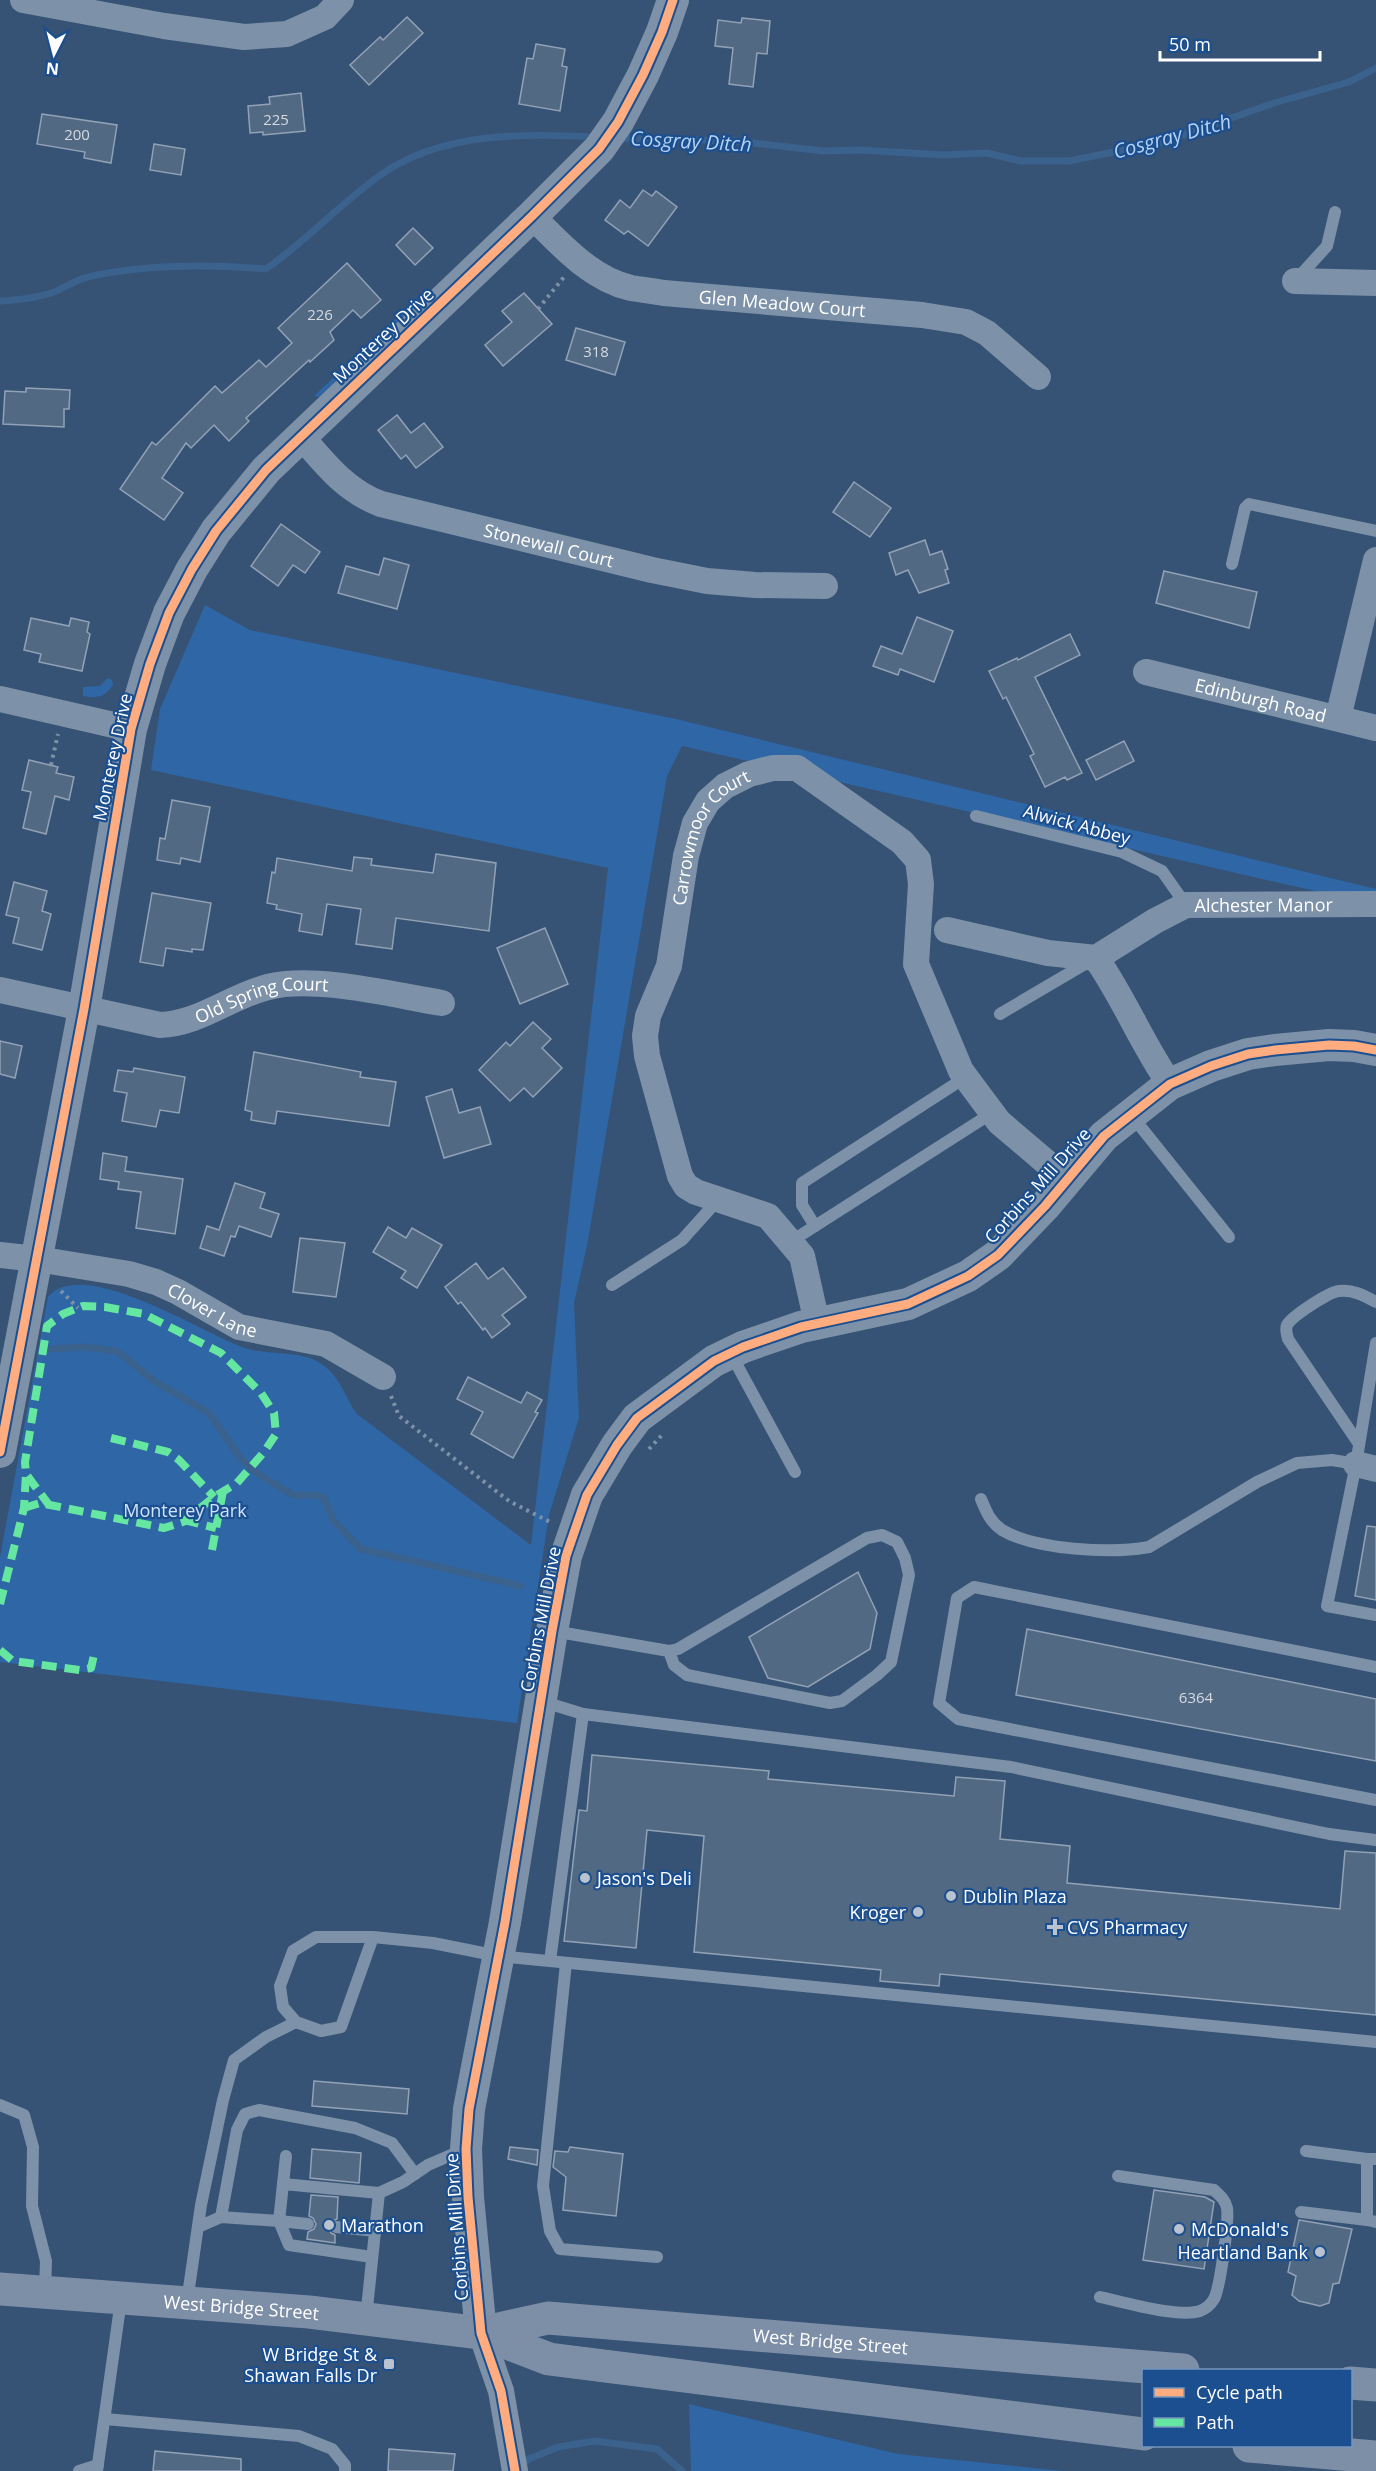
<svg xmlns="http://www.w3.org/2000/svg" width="1376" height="2471" viewBox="0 0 1376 2471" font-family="'Open Sans',sans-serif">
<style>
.green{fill:#2f66a5}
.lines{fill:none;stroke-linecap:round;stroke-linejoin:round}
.stream{stroke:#3b618d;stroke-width:7}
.building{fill:#526984;stroke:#92a2b6;stroke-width:1.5}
.path{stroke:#7d92a8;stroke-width:4;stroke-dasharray:3 4.5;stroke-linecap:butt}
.service{stroke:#7d92a8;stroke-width:12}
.minor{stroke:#7d92a8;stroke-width:26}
.tertiary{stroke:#7d92a8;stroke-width:32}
.primary{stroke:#7d8ea7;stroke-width:33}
.quiet{stroke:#66e7a1;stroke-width:8;stroke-dasharray:15 8;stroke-linecap:butt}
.cycleway-casing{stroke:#1b4f8f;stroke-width:13}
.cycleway{stroke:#ffac80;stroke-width:9}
.poi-dot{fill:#b9c2ce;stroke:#1b4f8f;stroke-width:2}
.labels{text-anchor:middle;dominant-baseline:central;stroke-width:4.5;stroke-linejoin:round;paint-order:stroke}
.number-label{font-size:15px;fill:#d4dae0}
.street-label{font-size:18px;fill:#fff;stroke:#1b4f8f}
.park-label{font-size:18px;fill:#cfe3fa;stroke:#1b4f8f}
.poi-label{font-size:18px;fill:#fff;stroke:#1b4f8f;text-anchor:start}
.water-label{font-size:20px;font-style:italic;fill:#b5d3f5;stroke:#1b4f8f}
</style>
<rect width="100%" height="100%" fill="#365274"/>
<!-- green -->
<g class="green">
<polygon points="410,305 411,310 319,397 314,396"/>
<path d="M205 605 250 630 676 719 1376 889V905L682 746 667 776 587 1246 574 1303 579 1418 549 1515 517 1723 0 1662V1557L48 1297C83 1255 203 1334 245 1348 269 1356 299 1350 320 1363 339 1374 345 1397 357 1414L531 1545 608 868 151 770 160 709Z"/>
<path d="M108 678 112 680 113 685C105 697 97 699 83 696V687L100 686Z"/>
<polygon points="689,2404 898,2454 1063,2471 691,2471"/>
</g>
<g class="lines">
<!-- stream -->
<g class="stream">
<polyline points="618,138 735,141 823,151 860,150 944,155 987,153 1021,161 1069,161 1163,142 1274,103 1349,82 1376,68"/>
<path d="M0 301C18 300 37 298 54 292 65 287 76 280 88 277 146 264 206 264 266 269 306 241 339 205 379 176 440 132 523 133 595 137"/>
<polyline points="51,1349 85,1347 117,1351 154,1381 209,1413 241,1459 258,1474 293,1495 315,1495 324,1498 333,1520 361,1549 521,1586"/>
<polyline points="521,2465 529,2459 558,2447 595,2441 657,2449 682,2471"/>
</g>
</g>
<!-- building -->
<g class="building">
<polygon points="407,17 423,33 369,85 350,65 380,37 383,40"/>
<polygon points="742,18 770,21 767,54 757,53 753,87 729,84 733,48 715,46 718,20 741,23"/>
<polygon points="536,44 565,49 562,66 567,67 560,111 519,104 527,58 533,59"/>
<polygon points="301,93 305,131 263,135 263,132 250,133 248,106 270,104 269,97"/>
<polygon points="42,114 117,125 111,163 84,158 85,152 37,144"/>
<polygon points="154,144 185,149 181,175 150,170"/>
<polygon points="643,190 652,196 656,191 677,207 648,246 628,231 624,234 605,220 620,200 630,208"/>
<polygon points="413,228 433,248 415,265 396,245"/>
<polygon points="347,263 381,300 361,318 353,310 330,332 334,340 310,362 309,360 246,418 249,421 229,441 214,425 191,448 186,443 162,478 183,493 164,520 120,489 152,442 156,445 215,386 222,393 259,360 266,367 292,343 278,328"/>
<polygon points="524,293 552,324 503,366 485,345 512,322 502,311"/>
<polygon points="576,328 625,342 615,375 566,360"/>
<polygon points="26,388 70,390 69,409 64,409 64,427 3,424 5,391 26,392"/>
<polygon points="397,415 411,433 424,423 443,447 416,468 406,455 401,459 378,430"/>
<polygon points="854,482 891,508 870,537 833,512"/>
<polygon points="281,524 320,552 305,573 293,565 278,586 251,566"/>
<polygon points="925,540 930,555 942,551 948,569 945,570 949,583 919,593 908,570 896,575 889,553"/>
<polygon points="384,558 409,565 397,609 338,593 346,566 379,575"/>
<polygon points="1164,571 1257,592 1249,628 1156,603"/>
<polygon points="917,617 953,631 934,682 900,669 898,675 873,666 881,646 902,654"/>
<polygon points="31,618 69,626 71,618 89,622 87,632 90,634 82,671 39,662 41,654 24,650"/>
<polygon points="1070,634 1080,655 1035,677 1082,773 1067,780 1065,777 1045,787 1030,756 1034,754 1006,697 1003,699 989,671 1017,658 1018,660"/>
<polygon points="1124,741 1134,761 1096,780 1086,760"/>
<polygon points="29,760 58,767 56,773 74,777 69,800 55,796 46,834 23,828 31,792 22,790"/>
<polygon points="172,800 210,807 200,862 181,858 180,864 157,860 160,838 165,839"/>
<polygon points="436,854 496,863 489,931 396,918 392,949 356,944 361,909 327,904 322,935 299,931 302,914 276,909 277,905 267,903 272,872 275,873 277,858 352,871 354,857 372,859 371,865 433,873"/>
<polygon points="14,882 47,891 42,911 51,914 42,950 13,943 19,918 6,915"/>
<polygon points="152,893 211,903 203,950 192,949 192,952 166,948 163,966 140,962"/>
<polygon points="545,928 568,984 520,1004 497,948"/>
<polygon points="533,1022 551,1039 542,1048 562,1068 533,1097 524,1088 510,1101 479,1070 506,1042 510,1046"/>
<polygon points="0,1041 22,1046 15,1078 0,1074"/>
<polygon points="254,1052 361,1072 360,1077 396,1082 389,1126 277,1111 275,1124 251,1120 252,1112 245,1110"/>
<polygon points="134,1068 185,1077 179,1113 160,1110 156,1127 122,1121 127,1093 114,1091 118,1070 133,1072"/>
<polygon points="452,1089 459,1113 480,1107 491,1144 444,1158 426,1097"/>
<polygon points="103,1153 127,1157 125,1171 183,1179 175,1234 136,1228 141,1192 118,1189 119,1182 100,1179"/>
<polygon points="235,1183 265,1193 260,1208 279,1214 271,1237 239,1226 235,1237 231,1236 224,1256 200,1248 207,1226 219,1230"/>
<polygon points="388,1227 406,1238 412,1228 442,1245 417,1288 401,1278 406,1271 373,1252"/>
<polygon points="300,1238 345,1243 336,1297 293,1292"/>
<polygon points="476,1263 488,1279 503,1268 526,1297 502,1315 510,1324 492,1338 485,1328 483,1330 461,1302 458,1304 445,1287"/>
<polygon points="468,1377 521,1403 527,1392 542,1400 535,1412 538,1413 513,1458 471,1434 483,1412 457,1399"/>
<polygon points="1367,1526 1376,1527 1376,1600 1355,1596"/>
<polygon points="858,1572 877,1613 870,1649 808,1687 768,1678 749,1637"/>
<polygon points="1027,1629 1376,1699 1376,1761 1016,1695"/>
<polygon points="592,1755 769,1771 768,1779 954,1796 956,1777 1005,1781 1000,1839 1070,1846 1067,1883 1340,1909 1345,1851 1376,1853 1376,2015 940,1974 939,1986 880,1981 881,1970 694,1952 704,1836 647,1830 636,1948 564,1941 579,1810 587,1811"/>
<polygon points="314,2081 409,2089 407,2114 312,2106"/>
<polygon points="510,2147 538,2150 537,2165 508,2159"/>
<polygon points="570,2147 623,2154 616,2216 563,2210 566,2177 553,2167 555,2151 568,2152"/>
<polygon points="312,2149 361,2153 359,2183 310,2178"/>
<polygon points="1154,2190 1205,2197 1214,2202 1204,2269 1143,2260"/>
<polygon points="311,2195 338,2197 337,2219 330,2222 328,2227 331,2233 335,2235 335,2243 307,2239 308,2232 314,2229 316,2224 313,2218 309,2216"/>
<polygon points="1299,2220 1352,2229 1339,2283 1333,2284 1329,2303 1320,2306 1299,2301 1292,2295 1296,2276 1288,2272"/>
<polygon points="389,2449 455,2454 453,2471 388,2471"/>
<polygon points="155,2451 241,2459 241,2471 153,2471"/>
</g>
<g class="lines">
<!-- path -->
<g class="path">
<polyline points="538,309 564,277"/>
<polyline points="51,765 58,734"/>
<polyline points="61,1291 78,1308"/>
<polyline points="391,1396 399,1416 509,1501 552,1523"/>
<polyline points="649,1449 662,1435"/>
</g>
<!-- service -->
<g class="service">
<polyline points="1296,280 1327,246 1335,212"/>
<polyline points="1232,564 1245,508 1249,504 1376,531"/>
<polyline points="976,816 1122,852 1162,871 1186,905"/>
<polyline points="1000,1014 1090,961"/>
<polyline points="1132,1116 1229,1237"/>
<polyline points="815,1226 802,1205 802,1183 966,1077"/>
<polyline points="790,1242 992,1113"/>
<polyline points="612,1285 682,1240 718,1200"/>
<polyline points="1376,1343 1356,1464 1327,1606 1376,1615"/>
<polyline points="731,1354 795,1472"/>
<path d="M1359 1444 1288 1339C1287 1334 1285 1330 1287 1325 1292 1316 1329 1292 1339 1291 1352 1289 1365 1296 1376 1302"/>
<path d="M981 1499C986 1511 990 1522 1002 1530 1036 1550 1111 1554 1149 1547L1257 1482 1297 1463 1332 1460 1356 1464"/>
<polyline points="553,1631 669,1651 678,1649 867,1538 882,1535 897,1542 905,1558 909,1575 891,1662 877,1675 842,1701 830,1703 687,1675 674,1665 669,1651"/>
<polyline points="1376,1667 974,1587 957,1598 939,1703 958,1719 1376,1800"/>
<polyline points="541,1701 583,1714 1011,1767 1329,1834 1376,1840"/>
<polyline points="373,1937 341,2027 321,2031 296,2022 283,2007 280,1986 293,1951 316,1937 373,1937 433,1943 498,1956 1376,2042"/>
<polyline points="550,1961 583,1714"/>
<polyline points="566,1963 543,2186 550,2231 560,2249 657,2257"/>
<polyline points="0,2105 24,2115 33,2147 32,2206 46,2261 45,2291"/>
<polyline points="1306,2151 1367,2159"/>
<polyline points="1376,2159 1367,2159 1367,2220 1376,2222"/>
<polyline points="283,2184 286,2156"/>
<polyline points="1301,2212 1367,2220"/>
<polyline points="221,2217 237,2130 245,2114 259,2110 355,2128 392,2143 415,2174"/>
<polyline points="308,2224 279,2221 289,2245 372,2257"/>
<polyline points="198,2227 221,2217 279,2221 283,2184 379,2193 403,2182 428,2165 465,2149"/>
<polyline points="336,2227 376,2231"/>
<path d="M1100 2297C1123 2302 1178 2318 1200 2311 1205 2309 1211 2304 1214 2299 1220 2288 1229 2222 1227 2208 1225 2199 1220 2196 1214 2190L1118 2176"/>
<polyline points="187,2302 201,2205 223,2100 234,2060 266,2037 296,2022"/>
<polyline points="366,2318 379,2193"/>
<polyline points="105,2419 299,2436 332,2449 345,2465 345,2471"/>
<polyline points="79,2471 98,2465"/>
<polyline points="97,2471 121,2300"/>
</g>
<!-- minor -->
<g class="minor">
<polyline points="23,0 164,26 244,37 287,34 325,17 341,0"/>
<path id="s1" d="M532 216C560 244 591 279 631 288 642 290 654 291 664 293L922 315 966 322 987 333 1038 377"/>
<polyline points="1295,281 1376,283"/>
<path id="s2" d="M301 436C325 464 346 491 381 504L652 570 707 581 755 585 825 586"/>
<path id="s3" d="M1146 672 1376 728"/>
<polyline points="0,699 131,729"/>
<polyline points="1338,718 1376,560"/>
<path id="s4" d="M947 930 1048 953 1096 958 1155 921 1186 905 1376 904"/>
<path d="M1096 958C1124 998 1142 1044 1170 1084"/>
<path id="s5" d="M0 990 160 1025C199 1024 231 996 268 987 315 975 393 995 442 1003"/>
<path id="s6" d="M0 1255 37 1259 129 1274 156 1282 178 1292 239 1327 326 1344 383 1377"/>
<path id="s7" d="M817 1323 802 1256 768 1216 696 1192 686 1186 680 1176 647 1056 645 1036 648 1016 669 966 686 856 695 823 708 801 725 786 749 774 773 768H797L902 842 918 860 921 884 916 964 961 1071 999 1122 1067 1180"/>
<polyline points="1356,1464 1376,1469"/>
<polyline points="481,2333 501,2391 515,2471"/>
</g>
<!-- tertiary -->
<g class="tertiary">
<polyline points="0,1452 84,1009 131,729 150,664 169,613 192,569 216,531 266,470 532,216 599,149 618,122 643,75 662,32 673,0"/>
<polyline points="481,2333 468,2197 466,2149 469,2109 505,1922 552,1631 566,1556 587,1495 617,1445 637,1418 714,1361 743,1347 801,1327 908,1304 968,1276 998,1255 1045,1206 1104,1136 1170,1084 1211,1066 1248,1054 1275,1050 1329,1045 1354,1046 1376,1050"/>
</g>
<!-- primary -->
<g class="primary">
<path id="s8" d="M0 2289 309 2312 481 2333 549 2359 1144 2434"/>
<path id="s9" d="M481 2333 548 2318 1183 2370"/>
<polyline points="1350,2383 1376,2385"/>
<polyline points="1249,2446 1376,2457"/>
</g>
<!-- quiet -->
<g class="quiet">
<polyline points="111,1438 168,1452 179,1460 214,1497"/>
<polyline points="24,1508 40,1503 164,1528 183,1522 214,1497 237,1483 264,1452 276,1434 274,1413 261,1393 221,1353 144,1314 105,1307 83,1306 63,1314 47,1326 25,1462 26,1474 49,1505"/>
<polyline points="184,1520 216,1528"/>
<polyline points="212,1550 223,1491"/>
<polyline points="0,1604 24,1508 26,1474"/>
<polyline points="0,1650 13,1661 80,1670 91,1668 94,1655"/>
</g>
<defs>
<g id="cycleway">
<polyline points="0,1452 84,1009 131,729 150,664 169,613 192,569 216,531 266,470 532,216 599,149 618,122 643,75 662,32 673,0"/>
<polyline points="515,2471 501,2391 481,2333 468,2197 466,2149 469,2109 505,1922 552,1631 566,1556 587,1495 617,1445 637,1418 714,1361 743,1347 801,1327 908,1304 968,1276 998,1255 1045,1206 1104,1136 1170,1084 1211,1066 1248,1054 1275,1050 1329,1045 1354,1046 1376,1050"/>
</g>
</defs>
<!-- cycleway casing -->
<use href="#cycleway" class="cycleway-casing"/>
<!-- cycleway -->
<use href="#cycleway" class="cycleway"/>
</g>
<!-- markers -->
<g class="poi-dot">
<circle cx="585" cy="1878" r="6"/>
<circle cx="951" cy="1896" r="6"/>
<circle cx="918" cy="1912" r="6"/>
<path d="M1052 1918h6v6h6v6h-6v6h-6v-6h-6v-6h6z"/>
<circle cx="329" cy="2225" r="6"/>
<circle cx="1179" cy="2229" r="6"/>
<circle cx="1320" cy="2252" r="6"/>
<rect x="383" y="2358" width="12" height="12" rx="3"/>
</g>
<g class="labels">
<!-- number labels -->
<g class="number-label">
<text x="276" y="119">225</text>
<text x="77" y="134">200</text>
<text x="320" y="314">226</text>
<text x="596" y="351">318</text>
<text x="1196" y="1697">6364</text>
</g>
<!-- street labels -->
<g class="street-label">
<text stroke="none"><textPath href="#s1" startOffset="276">Glen Meadow Court</textPath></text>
<text transform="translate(383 335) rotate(-43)">Monterey Drive</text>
<text stroke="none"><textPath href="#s2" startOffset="279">Stonewall Court</textPath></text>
<text stroke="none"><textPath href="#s3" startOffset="118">Edinburgh Road</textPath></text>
<text transform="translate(112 757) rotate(-78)">Monterey Drive</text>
<text transform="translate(1077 824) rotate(15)">Alwick Abbey</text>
<text stroke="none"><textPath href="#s7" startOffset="580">Carrowmoor Court</textPath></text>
<text stroke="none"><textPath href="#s4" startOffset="334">Alchester Manor</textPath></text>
<text stroke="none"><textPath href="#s5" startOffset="270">Old Spring Court</textPath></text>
<text transform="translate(1037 1185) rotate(-48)">Corbins Mill Drive</text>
<text stroke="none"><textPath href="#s6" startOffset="222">Clover Lane</textPath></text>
<text transform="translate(540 1619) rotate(-79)">Corbins Mill Drive</text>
<text transform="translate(456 2227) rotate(-94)">Corbins Mill Drive</text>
<text stroke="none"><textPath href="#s8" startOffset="242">West Bridge Street</textPath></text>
<text stroke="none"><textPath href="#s9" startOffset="352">West Bridge Street</textPath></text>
</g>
<!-- park labels -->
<g class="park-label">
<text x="185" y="1510">Monterey Park</text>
</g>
<!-- poi labels -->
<g class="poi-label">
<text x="597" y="1878">Jason's Deli</text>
<text x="963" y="1896">Dublin Plaza</text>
<text x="906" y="1912" text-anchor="end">Kroger</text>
<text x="1067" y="1927">CVS Pharmacy</text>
<text x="341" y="2225">Marathon</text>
<text x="1191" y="2229">McDonald's</text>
<text x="1308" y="2252" text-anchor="end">Heartland Bank</text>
<text x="377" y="2354" text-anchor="end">W Bridge St &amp;<tspan x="377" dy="21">Shawan Falls Dr</tspan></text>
</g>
<!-- water labels -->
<g class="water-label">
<text transform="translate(1172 136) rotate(-15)">Cosgray Ditch</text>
<text transform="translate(691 141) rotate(3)">Cosgray Ditch</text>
</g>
</g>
<!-- legend -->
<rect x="1142" y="2369" width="210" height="78" fill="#1b4f8f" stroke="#7695bc" stroke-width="1.5"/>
<rect x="1154" y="2388" width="30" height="9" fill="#ffac80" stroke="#7695bc" stroke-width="1.5"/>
<text x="1196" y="2399" font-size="18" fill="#ffffff">Cycle path</text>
<rect x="1154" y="2418" width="30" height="9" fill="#66e7a1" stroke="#7695bc" stroke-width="1.5"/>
<text x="1196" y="2429" font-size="18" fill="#ffffff">Path</text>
<!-- north arrow -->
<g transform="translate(54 54) rotate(186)" stroke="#1b4f8f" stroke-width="4.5" paint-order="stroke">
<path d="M0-4.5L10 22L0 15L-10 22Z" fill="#ffffff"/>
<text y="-9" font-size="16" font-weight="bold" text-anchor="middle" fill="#ffffff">N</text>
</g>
<!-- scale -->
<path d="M1160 51v9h160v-9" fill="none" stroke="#ffffff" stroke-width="3"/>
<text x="1169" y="51" font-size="18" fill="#ffffff" stroke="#1b4f8f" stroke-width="4.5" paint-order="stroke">50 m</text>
</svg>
